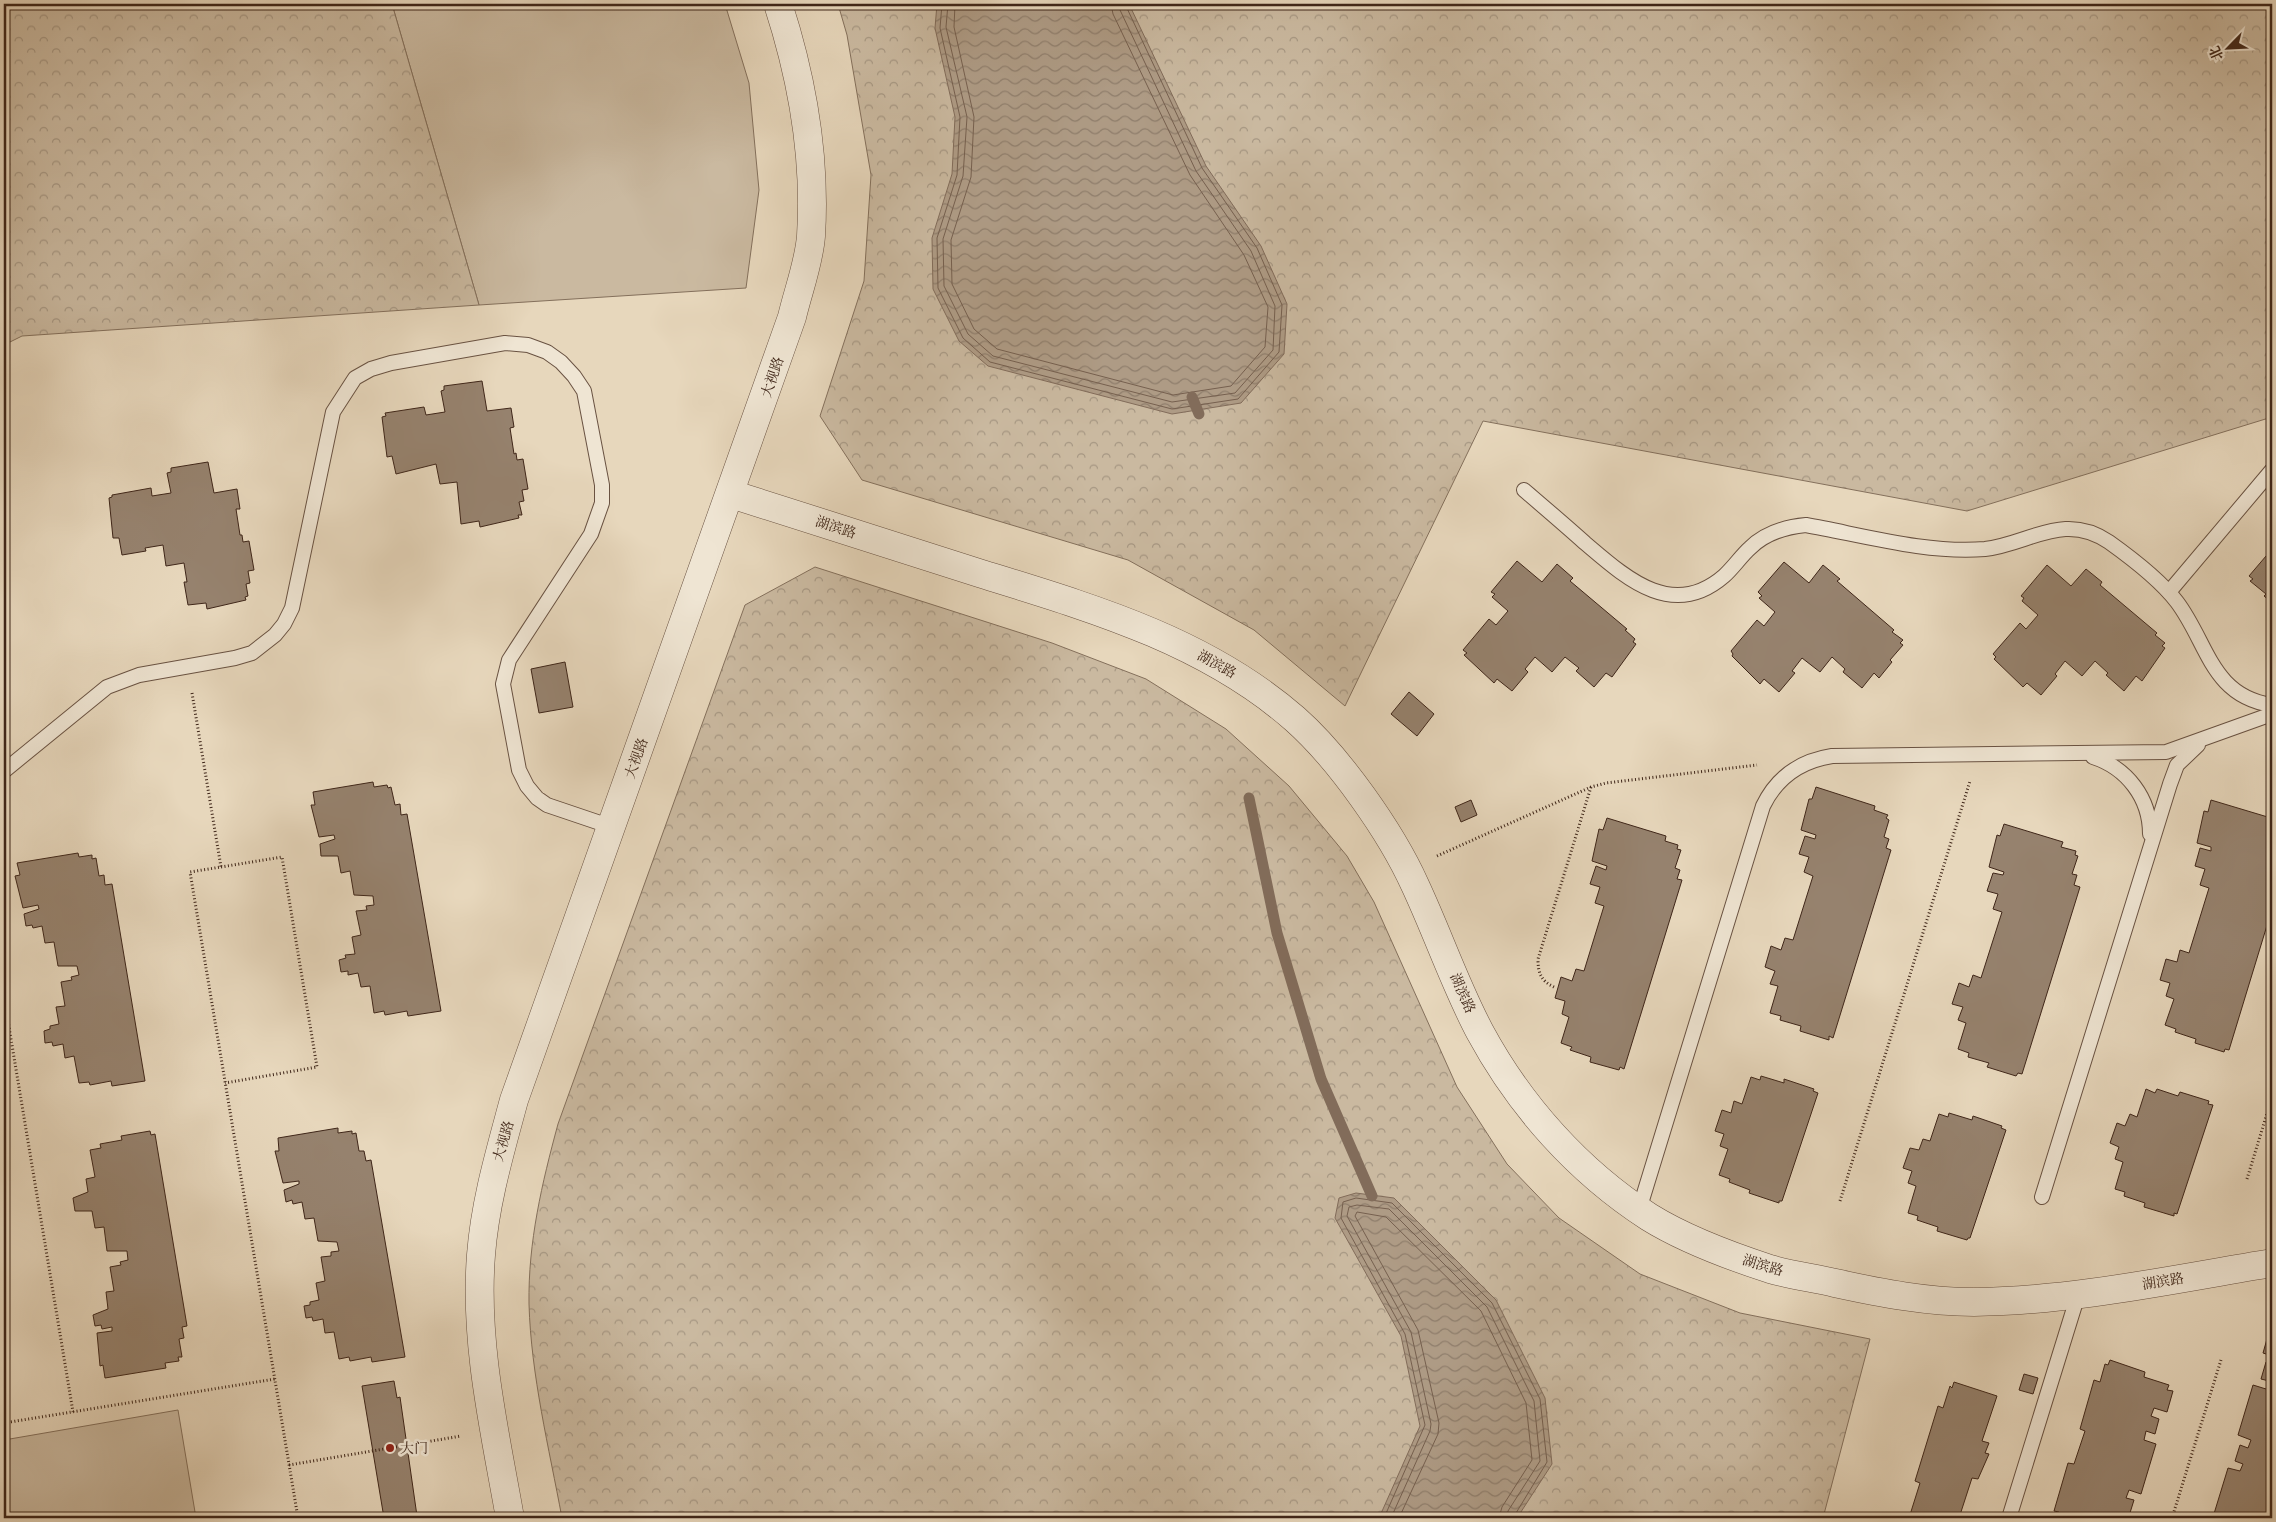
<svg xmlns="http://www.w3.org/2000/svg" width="2276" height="1522" viewBox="0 0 2276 1522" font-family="'Libre Caslon Text','Noto Serif SC',serif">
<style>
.green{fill:#cab9a0;stroke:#84705c}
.forest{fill:url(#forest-crowns);stroke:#84705c}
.water{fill:url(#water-waves);stroke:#826c5a}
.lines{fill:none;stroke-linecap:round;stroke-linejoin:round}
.shore{stroke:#76604f;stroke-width:1}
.stream{stroke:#826c5a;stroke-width:11}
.building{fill:#96826e;stroke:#3f2619}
.service-casing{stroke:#695242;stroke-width:16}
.minor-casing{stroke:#695242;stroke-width:29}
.path{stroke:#3f2619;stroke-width:3;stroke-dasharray:1 2.5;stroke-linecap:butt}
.service{stroke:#efe5d3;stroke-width:14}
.minor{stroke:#efe5d3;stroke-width:28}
.poi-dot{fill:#8f2418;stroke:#efe5d3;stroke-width:2}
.labels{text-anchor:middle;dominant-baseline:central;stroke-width:5;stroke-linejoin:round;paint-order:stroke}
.street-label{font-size:14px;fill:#3f2619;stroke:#efe5d3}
.poi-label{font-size:14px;fill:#3f2619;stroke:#efe5d3;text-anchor:start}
</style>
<defs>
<pattern id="forest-crowns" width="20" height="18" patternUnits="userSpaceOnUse" patternTransform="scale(1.25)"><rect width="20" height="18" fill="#cab9a0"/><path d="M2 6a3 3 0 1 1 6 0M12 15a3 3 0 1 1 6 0" fill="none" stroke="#a59682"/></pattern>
<pattern id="water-waves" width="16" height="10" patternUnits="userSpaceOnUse" patternTransform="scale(1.25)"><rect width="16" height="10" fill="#ae9b85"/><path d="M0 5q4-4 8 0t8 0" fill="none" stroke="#8f7e6c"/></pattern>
</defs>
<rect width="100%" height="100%" fill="#e7d7bc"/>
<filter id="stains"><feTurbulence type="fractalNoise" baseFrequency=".004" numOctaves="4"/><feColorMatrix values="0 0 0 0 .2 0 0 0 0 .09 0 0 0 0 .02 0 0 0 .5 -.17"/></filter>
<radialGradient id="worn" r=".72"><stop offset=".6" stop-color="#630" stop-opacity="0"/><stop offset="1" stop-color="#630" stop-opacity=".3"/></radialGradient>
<!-- green -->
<g class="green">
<polygon points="392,4 725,4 749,83 759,190 746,288 479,305"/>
<polygon points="178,1410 196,1518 4,1518 4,1440"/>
</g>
<!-- forest -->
<g class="forest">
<polygon points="4,4 392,4 479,305 22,336 4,345"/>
<polygon points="838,4 2272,4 2272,417 1967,511 1483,421 1345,706 1254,630 1128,560 862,480 820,416 864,281 871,175 847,35"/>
<path d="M815 567 1052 643 1146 679 1226 729 1289 786 1347 856 1374 902 1457 1087 1507 1164 1559 1218 1640 1274 1740 1313 1870 1339 1823 1518H562C549 1448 531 1375 529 1304 528 1242 542 1183 558 1124L745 605Z"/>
</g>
<!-- water -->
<g class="water">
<polygon points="937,4 1129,4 1206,166 1261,246 1287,304 1284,354 1241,403 1172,414 988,366 959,341 933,289 932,238 952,174 955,117 935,28"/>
<polygon points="1356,1193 1394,1198 1496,1300 1545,1398 1552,1464 1517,1518 1379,1518 1420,1426 1401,1336 1335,1218 1339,1198"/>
</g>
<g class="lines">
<!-- shore -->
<g class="shore">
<polyline points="942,4 940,28 960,117 957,175 937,238 938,288 963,338 990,362 1172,409 1238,399 1279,352 1282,305 1257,248 1202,168 1125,4"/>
<polyline points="948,4 946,27 967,117 963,176 943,239 944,286 968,334 993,356 1172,402 1235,393 1273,350 1275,306 1251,251 1196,171 1120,10 1118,4"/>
<polyline points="955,4 954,27 974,117 971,177 951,240 952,284 974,329 997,349 1173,395 1231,386 1265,347 1268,307 1244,255 1190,175 1113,14 1111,4"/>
<polyline points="1384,1518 1425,1425 1405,1334 1341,1218 1343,1202 1356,1198 1392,1203 1492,1303 1540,1399 1547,1462 1513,1518"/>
<polyline points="1391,1518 1430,1431 1431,1424 1411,1332 1347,1216 1349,1207 1357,1205 1389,1209 1487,1307 1534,1401 1540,1461 1508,1511 1507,1518"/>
<polyline points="1399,1518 1438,1434 1439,1423 1418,1330 1355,1216 1357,1212 1386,1217 1481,1311 1526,1403 1532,1460 1502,1507 1499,1518"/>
</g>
<!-- stream -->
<g class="stream">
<polyline points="1192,397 1199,414"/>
<polyline points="1249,798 1277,933 1321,1079 1372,1196"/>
</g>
</g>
<!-- building -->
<g class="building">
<polygon points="482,381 487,411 511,408 514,427 510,428 514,454 516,453 517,460 523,459 528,489 522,490 524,501 519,502 522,515 518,515 519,518 480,527 479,521 461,524 457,482 440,484 436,464 396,474 392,456 387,457 382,417 386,416 385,413 424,407 426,415 445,412 441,391 444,390 444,386"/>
<polygon points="208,462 214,493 237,489 240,509 236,509 240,535 242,535 243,542 249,541 254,570 248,571 250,583 246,584 248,596 245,597 246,600 207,609 206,603 188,605 184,582 187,582 184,563 166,566 163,545 145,548 146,551 122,555 119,538 113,538 109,498 112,497 112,495 151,488 152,496 171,493 167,473 171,472 171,468"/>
<polygon points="2272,549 2272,603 2264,596 2266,594 2250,581 2253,579 2249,576"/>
<polygon points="1517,561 1542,582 1557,564 1573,578 1570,581 1627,629 1625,630 1635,639 1633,642 1636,644 1612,677 1606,673 1594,687 1576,671 1579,668 1565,657 1552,672 1535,657 1525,669 1528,672 1512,691 1497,679 1494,683 1464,655 1467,653 1463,650 1489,619 1496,625 1508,611 1492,597 1495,594 1491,592"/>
<polygon points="1784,562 1809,583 1823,565 1840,579 1837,581 1894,630 1892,632 1903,640 1900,643 1903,645 1890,660 1892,662 1879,678 1874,673 1862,688 1843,672 1845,669 1832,657 1820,672 1802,658 1792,671 1795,673 1779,692 1764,679 1760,684 1732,656 1733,654 1731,651 1757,620 1764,626 1775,612 1759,598 1762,596 1758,592"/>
<polygon points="2047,565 2071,586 2086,569 2102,582 2100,585 2157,633 2155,635 2165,643 2162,646 2165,648 2142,681 2136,676 2124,691 2106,675 2108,673 2095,661 2082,676 2065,661 2055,674 2057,676 2041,695 2027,683 2023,687 1994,659 1996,657 1993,654 2020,623 2026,629 2038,615 2022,601 2024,598 2021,596"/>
<polygon points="565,662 573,707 539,713 531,669"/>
<polygon points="1409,692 1434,714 1417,736 1391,714"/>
<polygon points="373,782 374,787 387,785 388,788 391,787 395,805 400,804 401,815 407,814 441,1011 408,1016 407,1011 385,1015 384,1011 374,1013 370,986 361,987 358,973 348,975 348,971 341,972 339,960 346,958 345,955 355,954 352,937 361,935 356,911 367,910 366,906 374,905 373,896 354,895 350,871 341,873 338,856 321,856 320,844 335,839 334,835 319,837 311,805 315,805 313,792"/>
<polygon points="1816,787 1875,806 1874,810 1888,815 1886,818 1889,820 1884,837 1889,839 1886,848 1891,850 1833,1038 1829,1036 1829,1040 1800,1031 1801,1026 1780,1020 1781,1016 1770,1013 1778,986 1770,984 1775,971 1765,967 1771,946 1781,950 1785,938 1793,940 1813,876 1804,872 1809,857 1799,854 1805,836 1815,839 1816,835 1801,830 1809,799 1812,799"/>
<polygon points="1471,800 1477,815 1461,822 1455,807"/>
<polygon points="2211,800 2271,818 2269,823 2272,824 2272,909 2229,1050 2225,1049 2224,1052 2195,1043 2196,1039 2175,1032 2176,1029 2165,1025 2174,999 2166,996 2170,983 2160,980 2166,959 2177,962 2180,950 2189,953 2209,888 2200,885 2205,869 2195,866 2200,848 2211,851 2211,847 2197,843 2204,811 2208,812"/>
<polygon points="1607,818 1666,836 1665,841 1678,845 1677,849 1681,850 1675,868 1680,870 1677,879 1682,880 1624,1069 1620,1067 1619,1070 1590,1062 1591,1057 1570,1050 1572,1047 1561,1043 1569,1017 1562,1014 1565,1001 1555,998 1561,977 1572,981 1576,969 1584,971 1604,906 1595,903 1600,887 1590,884 1596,866 1606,870 1607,866 1592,861 1599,829 1603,830"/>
<polygon points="2004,824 2063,842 2061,847 2076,851 2075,855 2078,856 2072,874 2077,875 2074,885 2080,887 2022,1074 2018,1073 2016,1076 1987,1067 1989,1063 1968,1057 1969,1053 1958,1049 1966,1023 1958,1020 1963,1007 1952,1004 1959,983 1969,987 1973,975 1981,978 2002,912 1993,909 1998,894 1987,891 1993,873 2003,875 2004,872 1989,867 1997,835 2000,836"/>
<polygon points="78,853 79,857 92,855 92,859 96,858 99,876 104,875 105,885 112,884 145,1081 112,1086 111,1081 90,1085 89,1082 79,1083 74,1056 65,1058 63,1044 53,1046 52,1042 45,1043 44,1031 50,1029 50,1026 59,1024 56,1007 65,1006 61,982 72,980 71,977 79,975 77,966 58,966 54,942 45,943 42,926 33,928 32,925 26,926 24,914 39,909 38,905 23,908 15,876 20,875 17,863"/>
<polygon points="1761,1076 1784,1083 1784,1079 1814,1089 1813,1091 1818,1093 1782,1201 1779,1201 1779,1203 1749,1193 1750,1190 1729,1182 1730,1179 1719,1175 1728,1149 1720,1146 1724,1134 1715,1131 1722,1110 1731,1113 1734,1101 1742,1104 1751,1077 1760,1080"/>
<polygon points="2146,1089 2155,1093 2157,1089 2178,1096 2180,1092 2209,1101 2208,1104 2213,1105 2177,1214 2174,1213 2174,1216 2144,1207 2145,1203 2124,1196 2125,1192 2115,1189 2123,1162 2115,1159 2119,1147 2110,1143 2117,1123 2125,1126 2130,1114 2137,1117"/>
<polygon points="1949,1113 1972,1120 1973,1116 2002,1126 2001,1128 2006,1130 1970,1238 1968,1238 1967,1240 1937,1231 1938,1227 1917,1220 1918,1216 1908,1213 1916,1186 1908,1183 1912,1171 1903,1168 1910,1148 1919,1150 1923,1139 1930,1141 1939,1114 1948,1117"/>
<polygon points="338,1128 338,1133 352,1131 352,1134 356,1133 359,1151 364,1151 366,1161 371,1160 405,1357 372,1362 371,1357 350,1361 349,1357 339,1359 334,1332 325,1333 323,1319 313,1321 312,1317 306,1318 304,1306 310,1305 310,1302 319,1300 316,1283 325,1281 321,1257 331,1256 331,1252 339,1251 337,1242 318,1241 314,1218 305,1219 302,1202 293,1204 292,1200 286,1202 284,1190 299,1184 299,1181 283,1183 275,1151 279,1151 278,1138"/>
<polygon points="150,1131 151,1135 155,1134 187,1326 182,1327 184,1338 179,1339 182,1357 178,1357 179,1361 165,1363 166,1368 105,1378 103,1365 100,1366 97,1333 112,1331 112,1327 102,1329 101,1325 95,1326 93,1315 108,1309 106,1292 114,1291 110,1267 121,1265 120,1262 128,1260 127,1251 107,1251 104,1227 95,1228 92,1211 75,1211 73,1198 88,1192 86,1179 95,1177 90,1150 101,1148 100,1144 122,1140 121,1136"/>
<polygon points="2269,1332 2272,1333 2272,1356 2263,1353"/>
<polygon points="2110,1360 2145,1372 2144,1377 2169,1385 2167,1390 2173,1391 2167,1412 2154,1408 2151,1416 2159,1419 2155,1434 2146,1431 2144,1440 2156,1444 2141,1494 2129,1490 2126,1498 2134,1500 2129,1516 2121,1513 2119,1518 2058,1518 2059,1512 2054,1511 2068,1463 2074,1464 2085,1431 2080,1429 2094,1380 2100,1382 2105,1364 2108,1365"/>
<polygon points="2266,1362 2272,1364 2272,1518 2213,1517 2228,1468 2240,1471 2243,1464 2235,1461 2240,1445 2248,1448 2251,1440 2238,1435 2253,1385 2266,1389 2269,1381 2261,1379"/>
<polygon points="2024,1374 2038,1378 2033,1394 2019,1390"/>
<polygon points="394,1381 397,1398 400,1397 417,1516 384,1518 362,1386"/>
<polygon points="1954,1382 1997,1396 1982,1441 1989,1443 1985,1453 1989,1454 1978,1479 1972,1478 1959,1518 1909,1518 1920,1483 1915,1481 1938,1406 1943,1408 1950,1386 1952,1388"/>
</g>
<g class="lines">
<defs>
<g id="service">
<path d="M1524 490C1545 508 1565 525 1585 543 1625 577 1672 621 1724 576 1734 567 1741 556 1750 548 1765 533 1785 527 1806 525 1862 535 1928 554 1985 549 2029 544 2064 511 2109 542 2130 557 2161 581 2177 602 2208 643 2211 696 2272 705"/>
<polyline points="2169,592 2272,470"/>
<path d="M2093 757C2127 768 2150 798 2150 834"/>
<polyline points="4,771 107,687 139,675 235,658 252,653 275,635 284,624 292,608 333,412 355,378 371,369 391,363 505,343 528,345 547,352 561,362 574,376 584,391 602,485 602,503 591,534 509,660 503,684 519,770 527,786 537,798 547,805 612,827"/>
<polyline points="2042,1197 2170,784 2177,765 2198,745"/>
<path d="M1639 1210 1763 806C1777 777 1800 761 1832 756L2166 752 2272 714"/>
<polyline points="2009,1518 2078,1295"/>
</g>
<g id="minor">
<path d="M731 494C814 520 898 547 982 574 1092 608 1206 641 1295 719 1339 758 1391 832 1415 885 1438 934 1455 985 1480 1032 1520 1106 1578 1171 1649 1217 1686 1240 1730 1256 1770 1269 1791 1275 1813 1278 1835 1283 1881 1293 1927 1302 1974 1302 2074 1301 2174 1279 2272 1263"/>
<path d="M510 1518C495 1432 474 1344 481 1255 485 1202 500 1152 514 1100L792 317C798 291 809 263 811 236 816 157 802 78 778 4"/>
</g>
</defs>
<!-- service casing -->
<use href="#service" class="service-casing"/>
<!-- minor casing -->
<use href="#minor" class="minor-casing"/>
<!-- path -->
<g class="path">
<polyline points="192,693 221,867 190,872 298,1518"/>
<polyline points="1437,856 1591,787 1606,783 1757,765"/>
<polyline points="221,867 282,857 317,1067 225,1083"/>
<path d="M1554 987C1541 981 1538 973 1538 959L1591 787"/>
<polyline points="4,997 73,1412"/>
<polyline points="2247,1179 2272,1097"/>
<polyline points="1840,1201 1970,781"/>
<polyline points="4,1423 275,1379"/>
<polyline points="289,1465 461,1436"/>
<polyline points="2172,1518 2221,1360"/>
</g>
<!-- service -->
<use href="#service" class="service"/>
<!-- minor -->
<use href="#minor" class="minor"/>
</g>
<!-- markers -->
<circle class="poi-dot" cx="390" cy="1448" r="5"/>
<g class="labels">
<!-- street labels -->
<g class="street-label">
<text transform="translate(772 377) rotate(-71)">大视路</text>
<text transform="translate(836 527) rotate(18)">湖滨路</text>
<text transform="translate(1217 664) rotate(29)">湖滨路</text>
<text transform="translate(636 758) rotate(-70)">大视路</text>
<text transform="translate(1463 993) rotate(66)">湖滨路</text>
<text transform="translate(503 1141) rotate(-74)">大视路</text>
<text transform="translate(1763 1265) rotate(17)">湖滨路</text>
<text transform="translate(2163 1281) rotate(-9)">湖滨路</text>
</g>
<!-- poi labels -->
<g class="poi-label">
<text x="400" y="1448">大门</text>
</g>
</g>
<!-- margin -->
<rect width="2276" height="1522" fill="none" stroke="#e7d7bc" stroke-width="20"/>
<rect x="5" y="5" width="2266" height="1512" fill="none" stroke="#3f2619" stroke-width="2.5"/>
<rect x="10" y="10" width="2256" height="1502" fill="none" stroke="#3f2619"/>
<!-- north arrow -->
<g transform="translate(2228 48) rotate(246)" stroke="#efe5d3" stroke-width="4" paint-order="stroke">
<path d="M0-4L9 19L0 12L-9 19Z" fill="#3f2619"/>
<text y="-8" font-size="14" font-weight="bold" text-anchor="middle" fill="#3f2619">北</text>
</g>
<rect width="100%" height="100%" filter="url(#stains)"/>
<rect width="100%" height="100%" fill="url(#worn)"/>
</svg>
